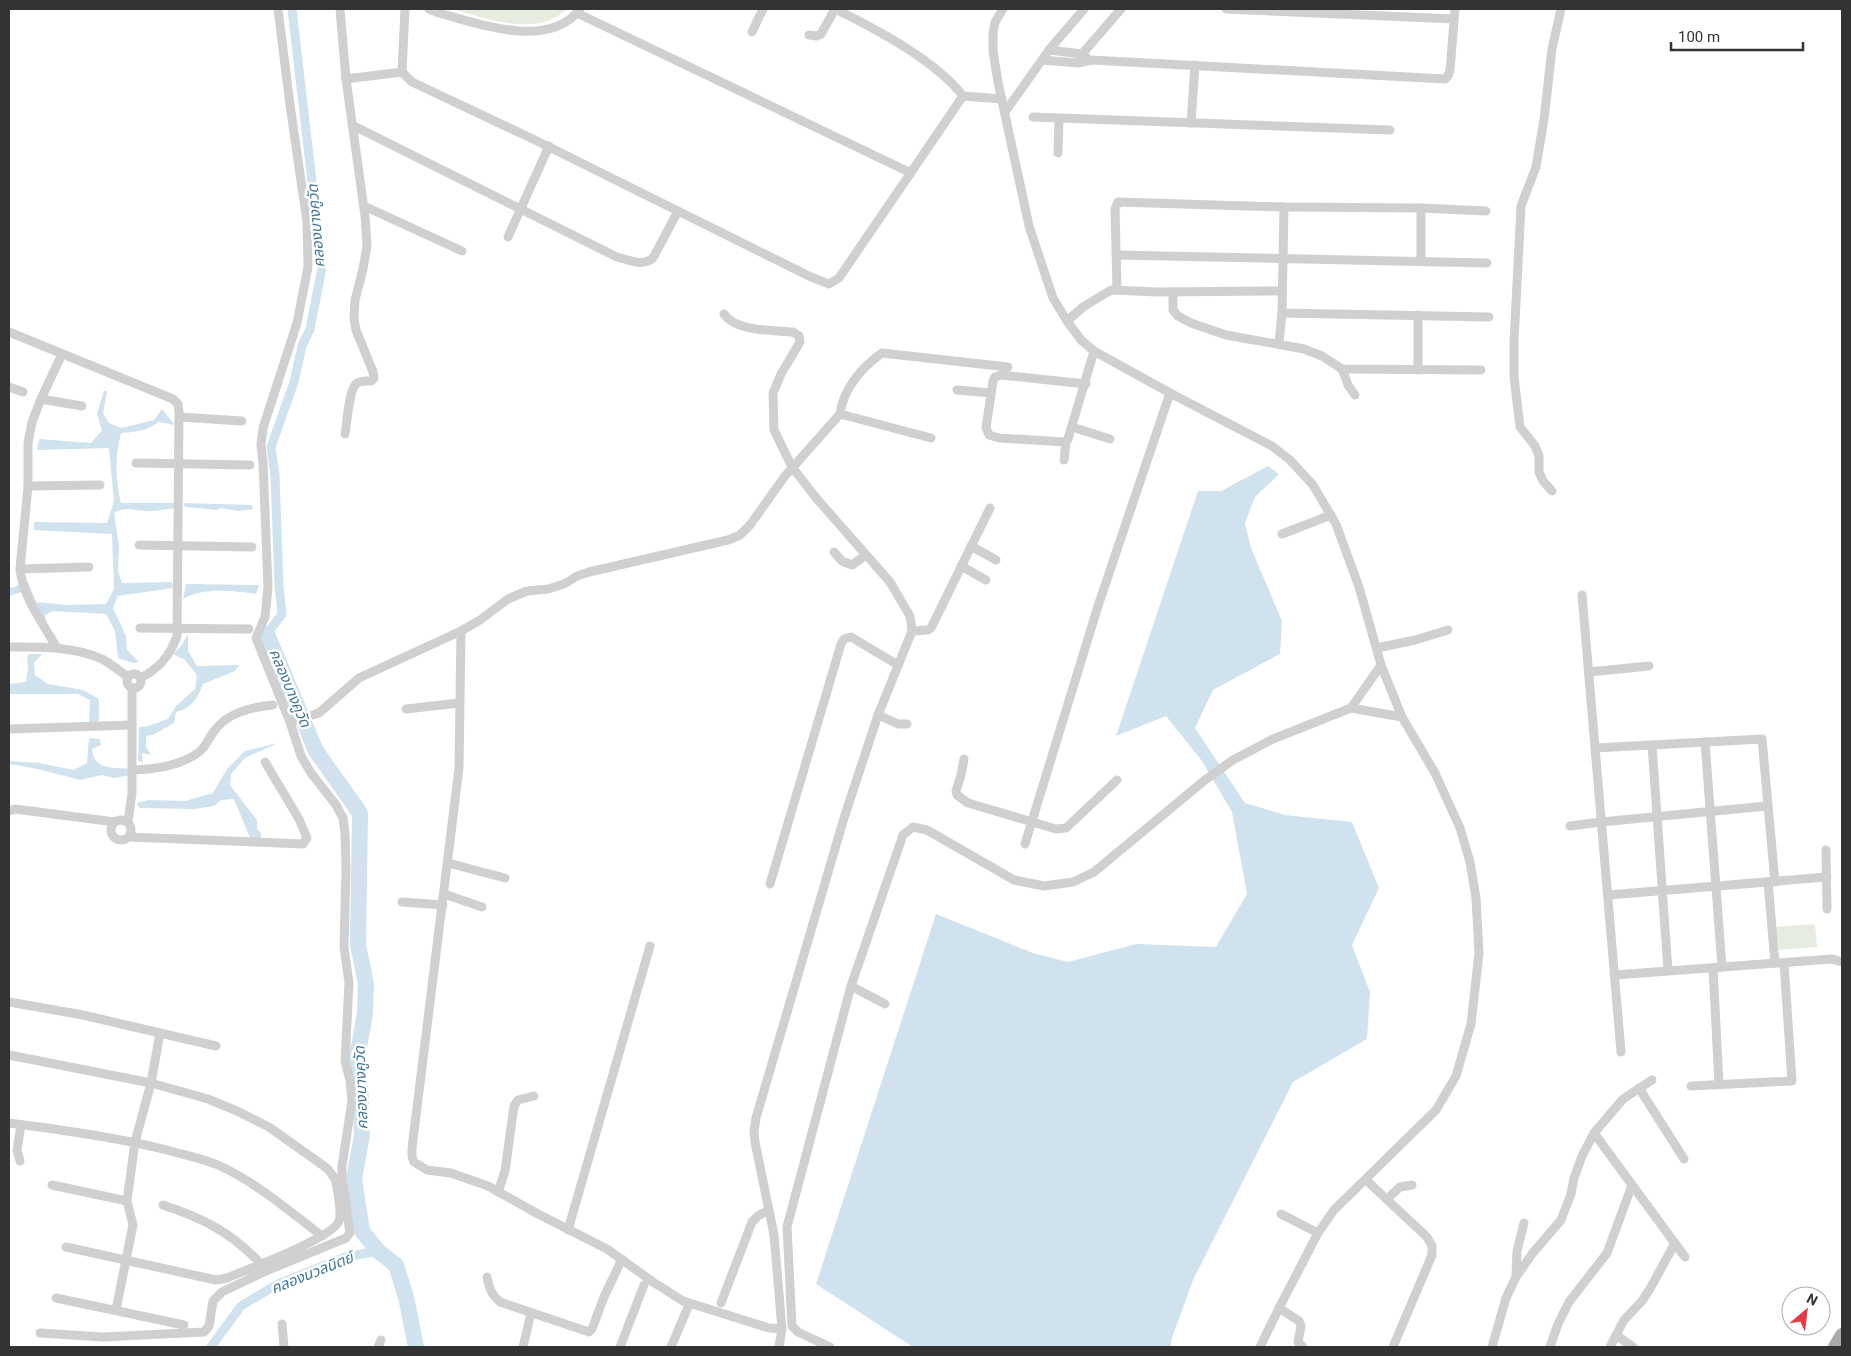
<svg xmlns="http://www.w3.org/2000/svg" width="1851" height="1356" viewBox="0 0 1851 1356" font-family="Roboto,'Noto Sans Thai',sans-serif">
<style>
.green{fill:#e6ecdf}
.water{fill:#cfe2ee}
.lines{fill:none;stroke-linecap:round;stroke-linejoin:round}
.canal{stroke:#cfe2ee;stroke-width:9}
.river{stroke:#cfe2ee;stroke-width:16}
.street{stroke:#d0d0d0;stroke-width:9}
.primary{stroke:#ababab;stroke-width:14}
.labels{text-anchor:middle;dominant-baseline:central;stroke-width:5;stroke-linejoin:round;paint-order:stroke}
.water-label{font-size:15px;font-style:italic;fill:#3f7597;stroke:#fff}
</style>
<rect width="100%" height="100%" fill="#fff"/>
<!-- green -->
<g class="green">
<path d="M454 9H567C563 12 559 16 554 18 526 33 482 18 454 9Z"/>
<polygon points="1815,924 1817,947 1779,950 1776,927"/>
</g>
<!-- water -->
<g class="water">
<path d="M104 391H107L103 413 109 423 121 428 154 420 162 409 175 425 159 422C147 431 135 432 121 433 115 456 115 480 121 503H173L175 508C166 509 155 512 146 511 133 510 125 506 114 513L119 546 118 571 122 583 172 582 173 588 118 596 113 608 126 636 127 650 139 662 133 663 118 658 115 631 106 614 53 611 45 615 48 631 22 592 9 596V586L11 588 28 582 36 602 67 605 106 604 114 589 112 534 34 530V522L107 523 114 501 109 448 37 450 39 439 91 443 102 430 97 414Z"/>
<polygon points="1268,466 1279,474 1255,497 1245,523 1251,548 1282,621 1280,654 1213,690 1195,728 1245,803 1285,815 1352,822 1379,888 1352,945 1370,992 1367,1039 1293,1082 1193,1280 1171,1341 1171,1347 913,1347 816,1284 936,914 1033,953 1068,962 1136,944 1216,947 1247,894 1232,812 1202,761 1166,716 1116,736 1198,491 1221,491"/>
<polygon points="183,503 252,505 253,509 239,511 220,508 217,510 185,507"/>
<path d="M186 584 259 585 256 594C233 591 204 587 183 599Z"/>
<path d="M188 634V651L197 666 239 665 235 671 203 684C198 698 192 708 176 712L174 723 153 735 146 736V747L151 755 142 753 143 762 138 761 139 727 148 726 168 719 176 706 195 689 197 675 185 660 173 654 182 645Z"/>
<polygon points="29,654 42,654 34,663 35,675 48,684 83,690 99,699 99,721 89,724 90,700 78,694 9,694 9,684 26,682 28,667 27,658"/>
<path d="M89 738 100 739 101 745 92 749C94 771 114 767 131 769V775L114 778 102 775 80 780 38 769 9 764V761L39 763 74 770 87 763Z"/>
<polygon points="278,743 245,758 231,774 230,785 257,820 257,829 261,833 261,838 250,838 234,799 221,800 214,806 194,809 139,808 137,803 148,800 185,801 213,793 227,769 245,751"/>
</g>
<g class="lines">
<!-- canal -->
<g class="canal">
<polyline points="267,634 282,614 279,585 275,475 271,447 294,382 302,346 310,329 322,268 292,9"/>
<polyline points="211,1347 241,1306 278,1284 345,1257 378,1251"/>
</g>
<!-- river -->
<polyline class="river" points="267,634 316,751 360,813 358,945 366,984 365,1013 357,1058 361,1100 362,1135 354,1179 362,1231 378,1251 396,1265 406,1297 416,1347"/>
<!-- street -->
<g class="street">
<path d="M340 9 346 79 365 216 367 246 363 269 355 300 354 319 356 330 373 372 374 378 371 381C366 381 360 380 356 384 349 390 347 423 345 434"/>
<polyline points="405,9 402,72 412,82 535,140 811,277 829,284 839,278 963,96"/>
<path d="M429 9 439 13C480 24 549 50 580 9"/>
<polyline points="1003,9 995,22 993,33 993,51 998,82 1029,226 1053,298 1067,321 1081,340 1094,351 1170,393 1272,446 1290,460 1313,485 1336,524 1359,587 1381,665 1402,717 1435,773 1460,828 1470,862 1476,898 1479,953 1471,1024 1456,1076 1436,1110 1334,1210 1318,1233 1279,1308 1260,1347"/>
<polyline points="1226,9 1454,19"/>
<polyline points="577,13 911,173"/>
<polyline points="752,32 763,9"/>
<path d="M809 35 817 36 821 34 835 9C876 29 935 60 963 96L1002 99"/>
<polyline points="1049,50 1082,54 1086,57"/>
<polyline points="1042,60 1078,63 1091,60 1445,79 1448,76 1450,70 1455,9"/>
<polyline points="1078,63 1082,54 1121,9"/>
<polyline points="346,79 402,72"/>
<polyline points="1005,112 1049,50 1084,9"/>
<polyline points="1033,117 1390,130"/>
<polyline points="1191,123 1195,65"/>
<path d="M352 125 617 257C629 260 642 267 653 258L678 211"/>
<polyline points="1058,153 1059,119"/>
<polyline points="364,206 462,251"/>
<polyline points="1421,208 1421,261"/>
<polyline points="508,237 549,146"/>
<polyline points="1116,255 1487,263"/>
<polyline points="1117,289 1115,209 1118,202 1284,207 1421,208 1486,211"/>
<polyline points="1173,292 1173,310 1178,316 1191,323 1226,335 1304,349 1322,356 1342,369 1481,370"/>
<polyline points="1282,313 1489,317"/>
<path d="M724 314C736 332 773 330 793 332L799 336 800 342 781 374 773 393 774 430 792 467 817 499 890 582 910 616 912 631 878 715 844 818 756 1118 754 1131 755 1142 774 1235 782 1329 779 1347"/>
<polyline points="1067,321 1083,307 1111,290 1157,292 1282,291"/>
<path d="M9 332 173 399 178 404 179 412 177 636C170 656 159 669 140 678"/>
<polyline points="1279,343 1282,313 1284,207"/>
<polyline points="1342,369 1348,385 1355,395"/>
<polyline points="1418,370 1418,315"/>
<polyline points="9,387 23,392"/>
<polyline points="957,390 991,393"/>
<polyline points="41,399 82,406"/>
<polyline points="840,414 931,438"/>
<polyline points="179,417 242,421"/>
<polyline points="1072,427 1110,439"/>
<polyline points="1066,442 999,438 989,435 986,428 993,381 995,377 1001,375 1086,384"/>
<polyline points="1064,460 1066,442 1068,439 1094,351"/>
<polyline points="136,463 250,465"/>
<polyline points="28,486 100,485"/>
<polyline points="1552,491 1543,481 1539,472 1539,456 1535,446 1520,427 1514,377 1514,342 1521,206 1536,167 1544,119 1552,49 1561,9"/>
<polyline points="1282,534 1331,515"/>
<polyline points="139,545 252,547"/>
<polyline points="971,546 996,560"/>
<polyline points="834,552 842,561 852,565 866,555"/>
<polyline points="961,566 986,580"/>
<polyline points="20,569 89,567"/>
<polyline points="1582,595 1621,1052"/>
<polyline points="140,628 249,629"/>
<polyline points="461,631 459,768 412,1148 412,1157 414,1162 427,1170 451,1173 488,1186 538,1214 607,1249 653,1282 683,1301 769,1328 782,1329"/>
<polyline points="912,631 928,630 931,628 990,508"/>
<path d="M9 647C40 647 73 646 102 659 111 664 120 671 128 677"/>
<path d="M57 648C43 623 23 598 20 569L28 486V443L32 422 41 399 62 354"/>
<polyline points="1377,648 1415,640 1448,630"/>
<polyline points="1589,672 1649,666"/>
<circle cx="134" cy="681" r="7"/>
<polyline points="1351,708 1381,665"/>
<polyline points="406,709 459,703"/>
<polyline points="878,715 898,724 907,724"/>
<path d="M290 722 319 713 359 678 461 631 480 620 508 599 527 591 548 589 564 584 577 576 589 572 728 540 740 535 750 525 785 476 840 414C843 389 862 367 882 353L1008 367"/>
<polyline points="9,729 132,725"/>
<polyline points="1705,742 1722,967"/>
<polyline points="1652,745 1668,971"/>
<polyline points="1595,748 1762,739 1775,882"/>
<polyline points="964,759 961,775 956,791 957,795 968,803 1056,829 1066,828 1117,780"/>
<path d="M133 770C156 769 180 766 199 752 206 747 209 737 215 730 228 712 252 707 273 705"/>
<polyline points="9,811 15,809 115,822"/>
<circle cx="121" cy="830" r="10"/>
<polyline points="128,822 132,793 132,688"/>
<polyline points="1570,826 1601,822 1767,806"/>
<polyline points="129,837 303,844 307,838 299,819 265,762"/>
<polyline points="1025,844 1098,606 1170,393"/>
<polyline points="1826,850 1827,909"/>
<polyline points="448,863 505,878"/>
<polyline points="1768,882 1775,963"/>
<polyline points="770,884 841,644 844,639 851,637 898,665"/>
<polyline points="444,894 482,907"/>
<polyline points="1608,895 1827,877"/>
<polyline points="402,902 443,905"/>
<polyline points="1713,968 1719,1084"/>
<polyline points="1614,975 1832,959 1842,962"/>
<polyline points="851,986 885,1004"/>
<polyline points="9,1002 83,1015 216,1046"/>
<path d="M9 1055 151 1083 208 1099 237 1111 269 1127 328 1169C330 1172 333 1176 335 1179 337 1185 342 1215 339 1221 333 1238 246 1270 227 1278L216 1280 66 1247"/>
<polyline points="1691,1086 1792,1081 1784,963"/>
<polyline points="1639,1088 1684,1159"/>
<path d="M9 1123C62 1130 115 1137 167 1150 184 1155 202 1158 218 1165 256 1182 289 1211 322 1236"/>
<polyline points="1594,1133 1685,1257"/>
<polyline points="20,1161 17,1150 21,1125"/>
<polyline points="1366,1180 1427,1237 1432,1246 1432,1255 1393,1347"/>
<polyline points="52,1185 127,1201"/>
<polyline points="498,1192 505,1171 514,1106 518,1100 534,1096"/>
<polyline points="1387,1199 1400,1187 1412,1185"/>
<path d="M163 1205C203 1218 232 1233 261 1264"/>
<polyline points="1281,1214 1318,1233"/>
<polyline points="568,1230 650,946"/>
<path d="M487 1277C489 1288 491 1294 500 1302L589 1332 592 1329 604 1297 622 1259"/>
<polyline points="1516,1277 1517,1251 1524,1223"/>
<polyline points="56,1298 184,1325"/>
<polyline points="721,1303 752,1222 758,1216 768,1210"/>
<polyline points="1279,1308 1299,1321 1301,1326 1298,1342 1303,1347"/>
<polyline points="116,1310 133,1225 127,1201 135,1142 151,1083 160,1033"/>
<polyline points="282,1324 284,1347"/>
<polyline points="40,1333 103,1337 204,1332 209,1326 213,1301 222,1292 266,1271 346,1238 350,1233 342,1178 342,1166 352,1101 350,1080 345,1061 349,983 344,947 346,868 345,834 343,818 336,805 311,773 301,756 290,722 256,638 265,617 268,587 263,463 261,445 263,428 297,323 308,267 307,222 290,105 278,9"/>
<polyline points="1616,1335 1633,1347"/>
<polyline points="378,1347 381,1340"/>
<polyline points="523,1347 531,1313"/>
<polyline points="620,1347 644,1285"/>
<polyline points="671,1347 688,1307"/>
<polyline points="830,1347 798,1332 792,1326 787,1227 851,986 903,835 913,827 927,830 1014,880 1044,886 1073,882 1094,872 1205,780 1233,760 1273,739 1351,708 1402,717"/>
<polyline points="1492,1347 1506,1298 1516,1277 1532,1254 1561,1220 1571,1194 1574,1178 1582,1156 1594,1133 1623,1099 1652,1080"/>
<polyline points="1550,1347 1558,1324 1569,1302 1607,1253 1632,1185"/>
<polyline points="1610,1347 1624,1320 1642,1301 1651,1287 1675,1243"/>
</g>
<!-- primary -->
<polyline class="primary" points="1835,1347 1842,1335"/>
</g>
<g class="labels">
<!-- water labels -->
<g class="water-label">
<text transform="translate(316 226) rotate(-95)">คลองบางคูวัด</text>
<text transform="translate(290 688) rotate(67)">คลองบางคูวัด</text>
<text transform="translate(361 1088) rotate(-92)">คลองบางคูวัด</text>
<text transform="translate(312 1273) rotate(-22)">คลองนวลนิตย์</text>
</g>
</g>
<!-- border -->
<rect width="1851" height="1356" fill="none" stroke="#333333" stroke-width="20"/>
<!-- north arrow -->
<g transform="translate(1806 1311) rotate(28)"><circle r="24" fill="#ffffff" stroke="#adadad"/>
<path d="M0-4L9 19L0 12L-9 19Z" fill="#e63946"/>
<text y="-8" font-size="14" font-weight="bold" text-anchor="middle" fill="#333333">N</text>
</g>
<!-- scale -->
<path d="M1671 42v8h132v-8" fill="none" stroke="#333333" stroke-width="2.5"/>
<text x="1678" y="42" font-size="15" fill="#333333" stroke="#ffffff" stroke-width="4" paint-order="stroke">100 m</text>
</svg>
